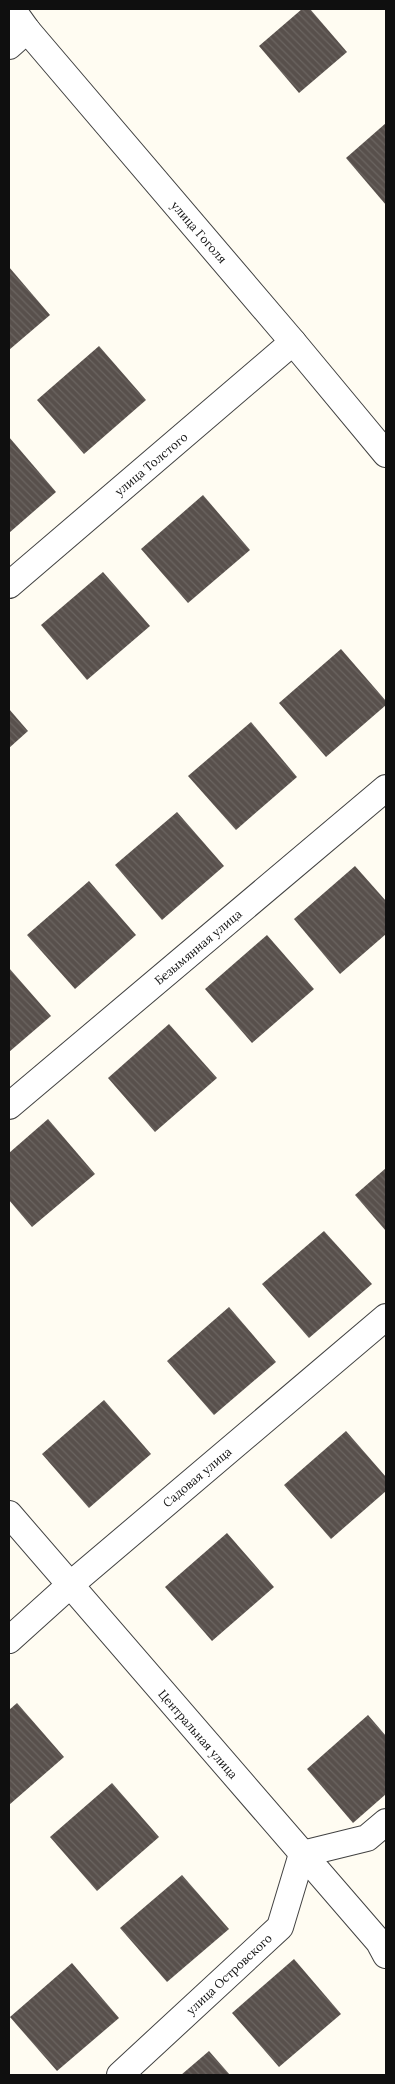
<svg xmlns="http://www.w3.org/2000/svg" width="395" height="2084" viewBox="0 0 395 2084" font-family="Lora,serif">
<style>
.building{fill:url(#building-back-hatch)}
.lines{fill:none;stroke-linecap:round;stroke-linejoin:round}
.minor-casing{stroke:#424242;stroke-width:28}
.minor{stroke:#fff;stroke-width:26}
.labels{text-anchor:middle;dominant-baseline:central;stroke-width:5;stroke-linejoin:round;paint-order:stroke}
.street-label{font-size:12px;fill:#0f0f0f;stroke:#fff}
</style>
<defs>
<pattern id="building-back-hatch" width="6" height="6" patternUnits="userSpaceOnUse" patternTransform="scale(1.25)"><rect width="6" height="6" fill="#58504c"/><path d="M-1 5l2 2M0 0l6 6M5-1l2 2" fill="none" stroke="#6b6561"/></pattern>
</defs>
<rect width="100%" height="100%" fill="#fffcf2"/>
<!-- building -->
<g class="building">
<polygon points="302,9 310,9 347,52 299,93 259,46"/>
<polygon points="386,123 386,205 346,158"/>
<polygon points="9,267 50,315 9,350"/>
<polygon points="99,346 146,400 84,454 37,400"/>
<polygon points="9,437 56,492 9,533"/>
<polygon points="203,495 250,550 188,603 141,549"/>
<polygon points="103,572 150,626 87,680 41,625"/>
<polygon points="341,649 386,701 386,705 326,757 279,703"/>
<polygon points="9,709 28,731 9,748"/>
<polygon points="251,722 297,777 236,830 188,776"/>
<polygon points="177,812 224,866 162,920 115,865"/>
<polygon points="355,866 386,901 386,934 340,974 294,919"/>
<polygon points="89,881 136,935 75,989 27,935"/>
<polygon points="267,935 314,989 252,1043 205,989"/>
<polygon points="9,968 51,1016 9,1052"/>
<polygon points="169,1024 217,1078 155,1132 108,1078"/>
<polygon points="48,1119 95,1174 32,1227 9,1200 9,1153"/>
<polygon points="386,1168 386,1231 355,1195"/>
<polygon points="324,1231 372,1284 309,1338 262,1284"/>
<polygon points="229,1307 276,1362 214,1415 167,1361"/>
<polygon points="104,1400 151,1454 89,1508 42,1454"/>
<polygon points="346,1431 386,1477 386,1491 331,1539 284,1485"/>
<polygon points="227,1533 274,1587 212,1641 165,1587"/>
<polygon points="17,1703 64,1757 9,1805 9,1710"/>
<polygon points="368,1715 386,1736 386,1794 353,1823 307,1769"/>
<polygon points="112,1783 159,1837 97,1891 50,1837"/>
<polygon points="182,1875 229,1929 167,1982 120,1928"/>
<polygon points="294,1959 341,2014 279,2067 232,2013"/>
<polygon points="72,1963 119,2018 57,2071 10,2017"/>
<polygon points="209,2051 230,2075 181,2075"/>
</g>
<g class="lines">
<defs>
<g id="minor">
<polyline points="12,9 27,30 293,342 386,454"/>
<polyline points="9,46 27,30"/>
<polyline points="9,585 293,342"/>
<polyline points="9,1106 386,788"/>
<polyline points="9,1514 379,1942 386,1955"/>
<polyline points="9,1640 70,1585 386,1317"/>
<polyline points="120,2075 280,1927 302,1854 367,1838 386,1822"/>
</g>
</defs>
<!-- minor casing -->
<use href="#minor" class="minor-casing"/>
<!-- minor -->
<use href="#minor" class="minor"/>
</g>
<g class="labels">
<!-- street labels -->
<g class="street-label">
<text transform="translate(199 232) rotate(49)">улица Гоголя</text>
<text transform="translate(151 464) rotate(-40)">улица Толстого</text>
<text transform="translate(198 947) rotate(-40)">Безымянная улица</text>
<text transform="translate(197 1477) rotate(-40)">Садовая улица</text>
<text transform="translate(198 1734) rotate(49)">Центральная улица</text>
<text transform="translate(229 1974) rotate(-43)">улица Островского</text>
</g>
</g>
<!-- border -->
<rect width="395" height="2084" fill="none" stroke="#0f0f0f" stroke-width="20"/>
</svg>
